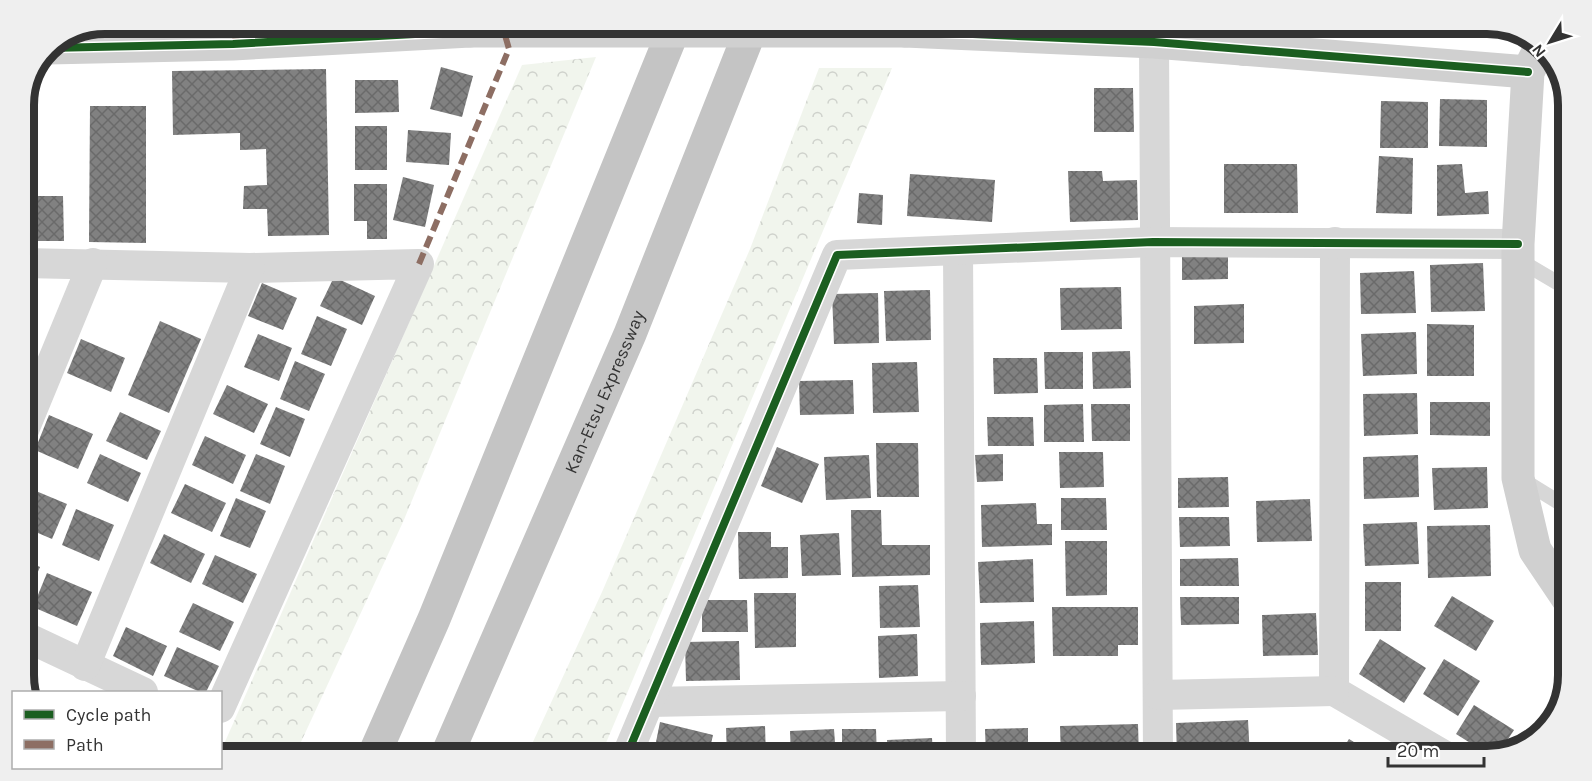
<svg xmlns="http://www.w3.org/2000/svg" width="1592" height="781" viewBox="0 0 1592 781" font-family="Karla,sans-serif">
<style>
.forest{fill:url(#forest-crowns)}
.building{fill:url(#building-cross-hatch)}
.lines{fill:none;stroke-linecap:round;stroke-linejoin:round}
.lane{stroke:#d7d7d7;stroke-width:15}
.street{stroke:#d7d7d7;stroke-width:30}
.secondary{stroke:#d0d0d0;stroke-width:33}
.highway{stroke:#c4c4c4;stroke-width:33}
.secondary-bridge{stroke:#d0d0d0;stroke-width:33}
.quiet{stroke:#8d6e63;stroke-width:6;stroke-dasharray:12 6;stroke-linecap:butt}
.cycleway-casing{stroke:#fff;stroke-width:11}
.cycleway{stroke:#1b5e20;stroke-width:8}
.labels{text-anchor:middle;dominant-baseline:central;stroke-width:6;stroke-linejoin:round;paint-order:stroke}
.street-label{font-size:18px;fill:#333;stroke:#fff}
.rim{fill:none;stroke:#333;stroke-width:8}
</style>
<defs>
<pattern id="forest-crowns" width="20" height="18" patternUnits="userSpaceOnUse" patternTransform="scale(1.5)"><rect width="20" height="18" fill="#f1f5ed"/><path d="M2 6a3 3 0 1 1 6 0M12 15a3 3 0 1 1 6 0" fill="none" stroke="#cfd2cc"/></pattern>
<pattern id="building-cross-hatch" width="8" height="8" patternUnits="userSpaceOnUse" patternTransform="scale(1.5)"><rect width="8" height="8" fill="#818181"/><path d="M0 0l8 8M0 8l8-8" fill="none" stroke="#6a6a6a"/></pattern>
</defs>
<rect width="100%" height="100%" fill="#fff"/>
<!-- forest -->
<g class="forest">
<polygon points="596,57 403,522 294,757 221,757 221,751 522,65"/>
<polygon points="819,68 892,68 600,757 526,757 602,592 750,249"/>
</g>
<!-- building -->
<g class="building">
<polygon points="1367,24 1411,24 1411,29"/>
<polygon points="1488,24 1522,32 1523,33 1507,40 1486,28"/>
<polygon points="441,67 473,76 462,117 430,109"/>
<polygon points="326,69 329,235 268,236 267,209 243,209 244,186 267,185 266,149 240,150 240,133 173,135 172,71"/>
<polygon points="355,80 398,80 399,112 355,113"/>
<polygon points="1094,88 1133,88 1134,132 1094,132"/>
<polygon points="1440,99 1487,100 1487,147 1439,146"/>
<polygon points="1381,101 1428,102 1428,148 1380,148"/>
<polygon points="90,106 146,106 146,243 89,242"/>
<rect x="355" y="126" width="32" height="44"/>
<polygon points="408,130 451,133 449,165 406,162"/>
<polygon points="1379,156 1413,158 1412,214 1376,213"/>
<polygon points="1224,164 1297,164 1298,213 1224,213"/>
<polygon points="1462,164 1465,193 1488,191 1489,214 1437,216 1437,165"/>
<polygon points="1068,171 1102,171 1103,181 1137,180 1138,220 1070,222"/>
<polygon points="910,174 995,180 992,222 907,216"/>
<polygon points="403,177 434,185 425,227 393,220"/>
<polygon points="354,184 387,184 387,239 367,239 367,221 354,221"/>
<polygon points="859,193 883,195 882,225 857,223"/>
<polygon points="24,196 63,196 64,241 24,241"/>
<polygon points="1182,255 1228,255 1228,279 1182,280"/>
<polygon points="1483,263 1485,311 1431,312 1430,265"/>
<polygon points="1414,271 1416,313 1361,314 1360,273"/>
<polygon points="334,277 375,296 362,325 320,306"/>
<polygon points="262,283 297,298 283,330 248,316"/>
<polygon points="1121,287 1122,329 1061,330 1060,288"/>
<polygon points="24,288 28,288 26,321 24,321"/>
<polygon points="930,290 931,340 886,341 884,291"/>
<polygon points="878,293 879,343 834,344 832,294"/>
<polygon points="1244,304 1244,343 1194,344 1194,306"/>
<polygon points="317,316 347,329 331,366 301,354"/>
<polygon points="160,321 201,339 169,413 128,395"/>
<polygon points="1427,324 1474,325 1474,376 1427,376"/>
<polygon points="1416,332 1417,374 1363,376 1361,334"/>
<polygon points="258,334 292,348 279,381 244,367"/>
<polygon points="81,339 125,358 111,392 67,373"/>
<polygon points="1130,351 1131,388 1093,389 1092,352"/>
<polygon points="1044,352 1083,352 1083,389 1045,389"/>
<polygon points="993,358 1037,358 1038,393 994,394"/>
<polygon points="295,361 325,374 309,411 280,399"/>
<polygon points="917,362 919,412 873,413 872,363"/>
<polygon points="853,380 854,414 800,415 799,381"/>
<polygon points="227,385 268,404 254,433 213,414"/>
<polygon points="1417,393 1418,434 1364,436 1363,394"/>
<polygon points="1430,402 1490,402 1490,436 1430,435"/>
<polygon points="1083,404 1084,442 1044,442 1044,405"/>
<polygon points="1091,404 1130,404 1130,441 1092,441"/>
<polygon points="276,407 305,419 290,457 260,444"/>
<polygon points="120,412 161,431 147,460 106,441"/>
<polygon points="49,415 93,434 78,469 35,450"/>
<polygon points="987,417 1033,417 1034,446 988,446"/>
<polygon points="205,436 246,455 233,484 192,465"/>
<polygon points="876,443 918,443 919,497 877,497"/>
<polygon points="777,447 819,464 802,503 761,486"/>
<polygon points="1059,452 1103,452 1104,487 1060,488"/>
<polygon points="100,454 141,473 128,502 87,483"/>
<polygon points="256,454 285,466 270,504 240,491"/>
<polygon points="1003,454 1003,481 977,482 975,455"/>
<polygon points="869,455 871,498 826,500 824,457"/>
<polygon points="1418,455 1419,497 1364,499 1363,457"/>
<polygon points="1487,467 1488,508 1434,510 1432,468"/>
<polygon points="1228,477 1229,507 1178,508 1178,478"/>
<polygon points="185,484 226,503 212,532 171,513"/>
<polygon points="24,486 67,504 52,539 24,527"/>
<polygon points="236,498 266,511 250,548 220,536"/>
<polygon points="1061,498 1106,498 1107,530 1061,530"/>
<polygon points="1310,499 1312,541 1257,542 1256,501"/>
<polygon points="1036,503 1037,524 1052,524 1052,545 982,547 981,505"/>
<polygon points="76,509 114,525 99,561 62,545"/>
<polygon points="851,510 881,510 882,545 930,545 930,575 852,577"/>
<polygon points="1179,517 1229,517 1230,546 1180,547"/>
<polygon points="1417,522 1419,564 1365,566 1363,524"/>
<polygon points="1490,525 1491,576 1428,578 1427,526"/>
<polygon points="738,532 771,532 771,547 788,547 788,578 739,579"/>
<polygon points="839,533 841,575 802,576 800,535"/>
<polygon points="164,534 205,554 191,583 150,563"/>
<polygon points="1065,541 1107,541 1107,595 1066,596"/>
<polygon points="215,555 257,574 243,603 202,584"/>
<polygon points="1238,558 1239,586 1180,586 1180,559"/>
<polygon points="1033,559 1034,602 980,603 978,562"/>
<polygon points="24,560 40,567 24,604"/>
<polygon points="47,573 92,592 77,626 33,607"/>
<rect x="1365" y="582" width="36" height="49"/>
<polygon points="918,585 920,627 880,628 879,586"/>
<polygon points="754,593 796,593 796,647 755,648"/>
<polygon points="1452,596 1494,621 1476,651 1434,626"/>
<polygon points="1180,597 1239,597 1239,624 1181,625"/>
<polygon points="702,600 747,600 748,632 702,632"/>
<polygon points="193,603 234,622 220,651 179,632"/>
<polygon points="1052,607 1138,607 1138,645 1118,645 1118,656 1053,656"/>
<polygon points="1316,613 1318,655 1263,656 1262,615"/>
<polygon points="1034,621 1035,663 981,665 980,623"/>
<polygon points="126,627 167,646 153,676 113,656"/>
<polygon points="917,634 918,676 879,678 878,636"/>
<polygon points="1380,639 1426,668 1404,703 1359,674"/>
<polygon points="739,641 740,680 686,681 685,642"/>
<polygon points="177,647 219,666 206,692 200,692 164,676"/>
<polygon points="1444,659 1480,681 1458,716 1423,694"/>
<polygon points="1474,705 1514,730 1499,753 1491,756 1456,734"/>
<polygon points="1248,720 1250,757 1177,757 1176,723"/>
<polygon points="660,722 713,735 708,757 653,757"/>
<polygon points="1138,724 1139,757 1061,757 1060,726"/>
<polygon points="765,726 766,757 727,757 726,728"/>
<polygon points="1028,728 1028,757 986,757 985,729"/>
<polygon points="834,729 836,757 791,757 790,731"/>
<polygon points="842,729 876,729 877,757 842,757"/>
<polygon points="932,738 933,757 888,757 887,740"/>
<polygon points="1349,739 1378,757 1338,757"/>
</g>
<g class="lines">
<!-- lane -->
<g class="lane">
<polyline points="1519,260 1568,289"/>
<polyline points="1521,479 1568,508"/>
</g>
<!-- street -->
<g class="street">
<polyline points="1154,42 1158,757"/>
<polyline points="1244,51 1246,24"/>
<polyline points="1335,242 1334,691 1447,757"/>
<polyline points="958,250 961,757"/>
<polyline points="24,263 250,268 419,264 220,708"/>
<polyline points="24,430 93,263"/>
<polyline points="24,636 143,692"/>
<polyline points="85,666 250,268"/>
<polyline points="1158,695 1334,691"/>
<polyline points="650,702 961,696"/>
<polyline points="626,757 837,255 1153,242 1518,244"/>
</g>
<!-- secondary -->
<g class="secondary">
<polyline points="905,31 1154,42 1528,72"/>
<polyline points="48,48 233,44 470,31"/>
<polyline points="1540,48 1528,72 1518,244 1518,478 1535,550 1568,599"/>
</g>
<!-- highway -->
<g class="highway">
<polyline points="373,757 434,619 676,24"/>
<path id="s1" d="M446 757 630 334 753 24"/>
</g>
<!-- secondary-bridge -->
<polyline class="secondary-bridge" points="470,31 905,31"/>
<!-- quiet -->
<g class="quiet">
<polyline points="233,44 244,24"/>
<polyline points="419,264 509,49 503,28"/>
</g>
<defs>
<g id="cycleway">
<polyline points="48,48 233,44 470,31 905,31 1154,42 1528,72"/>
<polyline points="626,757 837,255 1153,242 1518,244"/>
</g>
</defs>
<!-- cycleway casing -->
<use href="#cycleway" class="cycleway-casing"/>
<!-- cycleway -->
<use href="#cycleway" class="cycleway"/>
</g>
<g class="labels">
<!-- street labels -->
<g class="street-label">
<text stroke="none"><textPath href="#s1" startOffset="398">Kan-Etsu Expressway</textPath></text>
</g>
</g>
<!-- crop -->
<path d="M0 0H1592V781H0ZM105 34H1487A71 71 0 0 1 1558 105V675A71 71 0 0 1 1487 746H105A71 71 0 0 1 34 675V105A71 71 0 0 1 105 34Z" fill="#efefef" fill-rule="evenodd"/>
<path class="rim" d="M105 34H1487A71 71 0 0 1 1558 105V675A71 71 0 0 1 1487 746H105A71 71 0 0 1 34 675V105A71 71 0 0 1 105 34Z"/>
<!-- legend -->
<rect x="12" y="691" width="210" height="78" fill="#ffffff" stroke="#adadad" stroke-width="1.5"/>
<rect x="24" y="710" width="30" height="9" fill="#1b5e20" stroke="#adadad" stroke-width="1.5"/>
<text x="66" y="721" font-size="18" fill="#333333">Cycle path</text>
<rect x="24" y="740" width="30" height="9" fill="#8d6e63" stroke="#adadad" stroke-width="1.5"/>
<text x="66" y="751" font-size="18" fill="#333333">Path</text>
<!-- north arrow -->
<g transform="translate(1550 42) rotate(232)" stroke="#ffffff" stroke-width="4.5" paint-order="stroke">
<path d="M0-4.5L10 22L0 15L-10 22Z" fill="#333333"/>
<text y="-9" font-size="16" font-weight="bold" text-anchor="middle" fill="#333333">N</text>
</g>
<!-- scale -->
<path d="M1388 757v9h96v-9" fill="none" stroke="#333333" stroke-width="3"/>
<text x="1397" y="757" font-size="18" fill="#333333" stroke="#ffffff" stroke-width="4.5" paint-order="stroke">20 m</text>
</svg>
